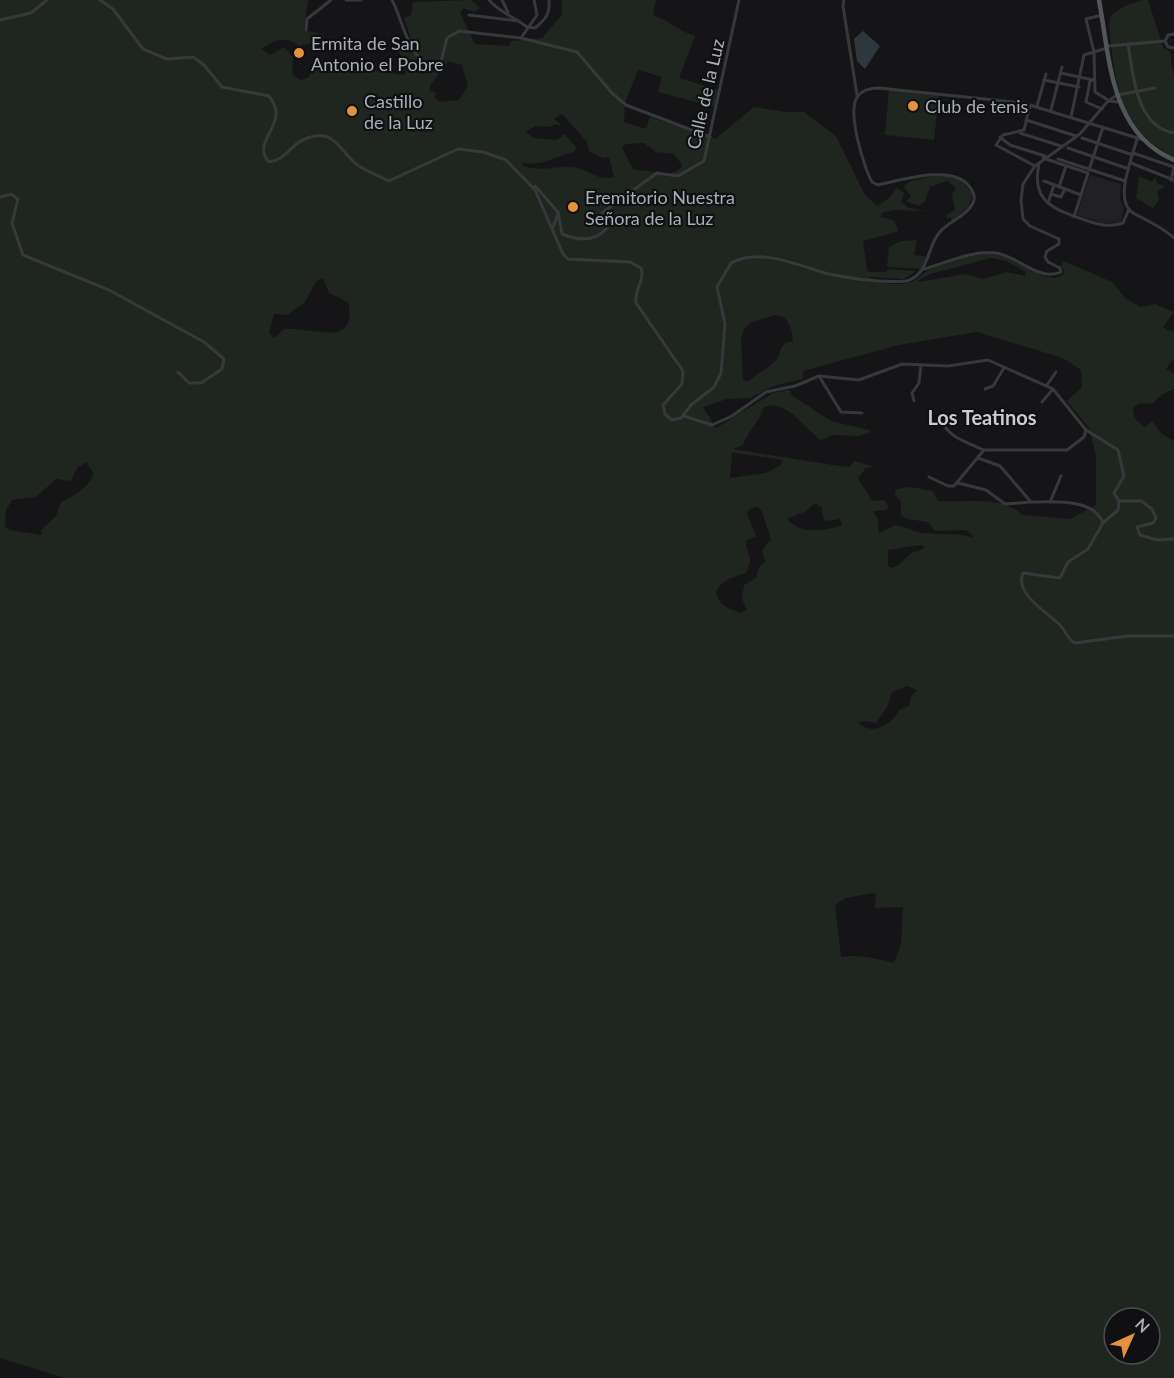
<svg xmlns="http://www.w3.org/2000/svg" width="1174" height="1378" viewBox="0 0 1174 1378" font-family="Lato,sans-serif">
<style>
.built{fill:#212124}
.green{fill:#1f261f;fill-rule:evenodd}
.water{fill:#2e383c}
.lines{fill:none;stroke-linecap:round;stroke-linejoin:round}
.minor{stroke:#36383b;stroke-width:3}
.major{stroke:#52555a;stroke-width:4.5}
.poi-dot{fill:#e5923f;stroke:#101012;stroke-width:2}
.labels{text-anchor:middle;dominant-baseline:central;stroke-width:4.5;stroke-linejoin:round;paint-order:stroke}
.poi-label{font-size:18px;fill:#a8aeb6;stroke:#101012;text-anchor:start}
.street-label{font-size:18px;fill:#a8aeb6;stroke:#101012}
.neighbourhood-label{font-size:20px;font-weight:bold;fill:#c8cdd2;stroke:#101012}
</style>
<rect width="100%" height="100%" fill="#151517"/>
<!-- built -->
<polygon class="built" points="1090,175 1121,184 1120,199 1124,207 1121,222 1103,223 1077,215"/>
<!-- green -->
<g class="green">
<path d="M0 0H308L304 30 324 35 323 41 299 46C286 35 274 40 261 49L270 55 284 47 293 57 292 74 301 80 309 77 315 64 319 63 405 75 407 65 395 46 409 40 410 35 404 18 411 15 413 2 471 0 480 8 474 12 463 8 460 13 475 44 509 46 511 41 542 38 562 15V0H656L653 15C669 21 679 31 695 36L679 78 718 90 714 107 658 92 662 77 638 70 625 103 624 122 646 129 650 117 715 139 754 107 786 112H804L836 136 865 195 877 206 889 198 897 188 904 193 901 202 909 208 926 211 895 210 882 213 881 217 894 221 899 231 863 241 867 269 869 272H886L888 269 916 271 904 279 870 277V282C883 283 899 286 912 282 917 280 921 274 927 271 945 263 973 253 993 254 1013 255 1049 290 1065 273L1061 265 1064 261 1112 282 1126 299 1141 307 1155 304 1174 312 1163 327 1168 331 1174 330V359L1166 369 1174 374V389L1161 395 1152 404 1141 403 1133 408C1133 417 1137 422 1145 427L1152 421 1162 434 1174 441V1378H65L0 1358ZM448 61 462 65 468 86 459 100 440 102 435 98 436 93 430 91V86ZM562 114 587 142 589 151 603 158 609 157 614 177C598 182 589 169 573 167 557 165 537 173 522 165L524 163C547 166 554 156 575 152L576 147 565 134 557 140 534 138 525 132 536 126 550 127 555 124 563 126 554 119ZM644 143 656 152 674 154 682 165 680 169 670 174 633 169 622 148 626 144ZM991 258 1006 261 1026 272 1025 276 1006 272 984 279 965 274 919 282V280L930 274ZM323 278 329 293 348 302C359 350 310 326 284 329L274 338 269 333 274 314 287 315 305 302 316 282ZM775 315C789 316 792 329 793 341 777 343 783 354 774 362 767 369 757 374 749 381L743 380 741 339 744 329 750 323ZM977 332 1063 358 1081 370 1082 387 1067 401 1089 428 1096 457V505L1070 519 1022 515C1004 495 964 503 938 501L933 491 910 487 896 489 895 495 901 502V515L907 519 928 522 935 531 967 530 974 538C954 532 943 535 923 533 913 532 905 526 895 525L879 533 878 520 873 511 886 510 889 507 884 500 872 501 858 478 866 468 874 467 855 461 849 467 833 465 733 449 743 445C749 430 759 422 764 407 786 398 806 430 821 440L832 435 858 436 871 432 869 430 831 421 793 396 789 390 773 393 716 428 703 407 727 399 750 398 774 386 803 379V371L899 345ZM732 453H736L783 460 781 465 766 473 730 478ZM86 462 94 474C87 489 75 495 61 502L56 516 41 530 42 535 9 530 5 526 6 510 12 500 36 497 56 479 71 481 77 468ZM815 503 822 508 823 518 826 521 840 519 842 525C825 531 800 535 787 519L806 511ZM757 507 761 509 771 539 762 550 765 562 759 567 756 578 744 585 742 599 747 610 740 613C735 611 726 608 722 604 704 587 734 576 746 573 754 557 747 556 746 541L756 536 747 514 749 509ZM920 545 924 547C919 553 915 550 910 554 903 560 901 565 892 568L888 566V550ZM907 686 917 690 911 696 909 706 899 710C892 725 873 736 858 723L864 721 876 723 887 707 892 692ZM872 893 876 894 875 908 903 907 901 944 894 963C875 959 861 954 841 957L835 905 846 898ZM1114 1318H1150V1354H1114Z"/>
<path d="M1142 0H1148L1163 47 1170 52 1174 78V157C1119 130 1114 79 1109 24L1111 15 1125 6Z"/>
<polygon points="889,89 939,94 934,140 885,135"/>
<polygon points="933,176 958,177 973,194 968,207 952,220 950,217 947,219 946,215 955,210 952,194 956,188 947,181 930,187 925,201 919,206 906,201 911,197 904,186 911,181"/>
<polygon points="1139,176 1152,182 1155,177 1157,183 1165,186 1157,192 1159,200 1153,208 1136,198"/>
<polygon points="917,240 914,255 929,257 924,269 887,267 889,247 902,241"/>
</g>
<!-- water -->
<polygon class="water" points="863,31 880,46 865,69 857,61 854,39"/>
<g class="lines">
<!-- minor -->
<g class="minor">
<path d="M100 0 113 9 143 49 167 59 193 57 204 65 222 87 269 96C292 124 249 141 269 162 286 160 289 146 303 140 333 126 338 148 356 164 366 171 378 176 389 181L458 149 483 152 506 160 535 190 563 254 568 259 630 262 641 268C645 281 634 290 636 303L683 371 682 384 663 405 665 414 672 420 681 418 691 405 714 387 721 373 725 324 717 287 731 263C761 247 799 266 829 274 853 279 883 283 907 281 930 273 926 249 939 233 947 222 967 216 973 203 976 196 973 191 969 186 953 164 901 180 878 185L872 182C864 168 846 110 858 96 863 89 872 88 879 88L1023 103 1144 140"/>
<polyline points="346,0 361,0"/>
<path d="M392 0C403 20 409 64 436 67L441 62 447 38 459 31 521 38 577 52 612 93 626 105 710 137"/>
<path d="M489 0C499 12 514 17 527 27"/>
<polyline points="502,0 508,12"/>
<polyline points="844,0 843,6 857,95"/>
<polyline points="469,15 519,21"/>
<polyline points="1102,15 1086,19 1094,52 1095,92 1108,100"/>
<polyline points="0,20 31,13 47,0"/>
<path d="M527 27 535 28C546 19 550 14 549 0"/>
<polyline points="306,30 307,19 331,0"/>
<polyline points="1174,34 1168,35 1165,41 1168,47 1174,48"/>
<polyline points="521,38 537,15 534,0"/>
<path d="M1128 44C1133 74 1136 127 1174 133"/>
<polyline points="1108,46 1165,41"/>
<polyline points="1061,73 1093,80 1090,81 1086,102 1102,109"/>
<polyline points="1044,80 1079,87"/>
<polyline points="1111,99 1117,95 1155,88"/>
<polyline points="1030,105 1024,130 1003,135 996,145 1035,166"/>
<polyline points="1037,106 1046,74"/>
<polyline points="1051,110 1062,67"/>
<polyline points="1071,117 1084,55 1107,48"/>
<polyline points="1026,120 1076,136"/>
<polyline points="1020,133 1061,146"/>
<path d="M1138 136C1133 155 1113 201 1133 213 1148 221 1161 226 1174 238"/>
<polyline points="1000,137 1010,145 1045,156"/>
<polyline points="1082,138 1133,155"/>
<polyline points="1068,148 1129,169"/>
<polyline points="1133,153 1174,167"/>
<polyline points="1043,158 1088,173 1074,217"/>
<polyline points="1058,159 1125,181"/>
<polyline points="1131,163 1174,180"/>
<path d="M1039 164C1031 200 1052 209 1082 219 1096 224 1108 228 1123 223L1129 209"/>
<polyline points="1089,170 1103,127"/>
<polyline points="1171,180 1174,167"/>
<polyline points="1044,181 1081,195"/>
<path d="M535 186 558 212 562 234C579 241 595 242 607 228V223L601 218 602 213 657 173 678 176 704 161 739 0"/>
<polyline points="1059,187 1066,166"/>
<polyline points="1051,194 1061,197 1065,189"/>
<polyline points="0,197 11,194 18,199 12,223 23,255 109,290 204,342 224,359 222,369 201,383 189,383 178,372"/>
<polyline points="1048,203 1054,185"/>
<polyline points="553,227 558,214"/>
<path d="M924 269C946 263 972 250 996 253 1018 256 1039 282 1061 272L1060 268 1048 262 1045 257 1047 251 1059 244V239L1030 226 1023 219 1021 200 1023 184 1035 166 1080 134 1108 101 1118 102"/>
<polyline points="819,376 841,412 862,413"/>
<polyline points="1047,385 1056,372"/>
<polyline points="985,389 993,386 1004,368"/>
<polyline points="914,401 912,393 919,383 921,365"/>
<polyline points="1042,402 1053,389"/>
<path d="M684 416 712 425 732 416 766 392 795 386 819 376 859 380 902 364 948 366 988 360 1053 389 1086 430 1118 450 1124 476 1114 493 1119 501 1118 510 1103 523 1088 549 1068 562 1060 578 1023 573C1014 594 1048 613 1060 625 1066 631 1067 639 1075 643L1128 636H1174"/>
<path d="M943 421C945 436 971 444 984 450"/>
<path d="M978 458 1000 466 1031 502C1054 502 1094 498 1103 523"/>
<polyline points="929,477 948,486 954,486 984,450 1067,450 1084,437 1086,430"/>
<polyline points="958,483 986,490 1005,504 1031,502"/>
<polyline points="1119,501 1141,501 1152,509 1156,518 1153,523 1137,527 1140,535 1157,540 1174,539"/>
<polyline points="1050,502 1061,476"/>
</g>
<!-- major -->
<path class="major" d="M1099 0C1110 59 1110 133 1174 160"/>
</g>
<!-- markers -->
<g class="poi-dot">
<circle cx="299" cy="53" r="6"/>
<circle cx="913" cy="106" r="6"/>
<circle cx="352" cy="111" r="6"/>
<circle cx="573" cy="207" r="6"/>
</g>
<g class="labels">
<!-- poi labels -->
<g class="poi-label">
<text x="311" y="43">Ermita de San<tspan x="311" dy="21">Antonio el Pobre</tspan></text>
<text x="364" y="101">Castillo<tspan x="364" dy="21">de la Luz</tspan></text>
<text x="925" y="106">Club de tenis</text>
<text x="585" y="197">Eremitorio Nuestra<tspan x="585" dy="21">Señora de la Luz</tspan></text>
</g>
<!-- street labels -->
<g class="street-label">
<text transform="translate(705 94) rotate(-77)">Calle de la Luz</text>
</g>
<!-- neighbourhood labels -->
<g class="neighbourhood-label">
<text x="982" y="417">Los Teatinos</text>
</g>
</g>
<!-- north arrow -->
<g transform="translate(1132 1336) rotate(45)"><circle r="28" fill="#101012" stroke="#4d4f54" stroke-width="1.5"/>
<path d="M0-4.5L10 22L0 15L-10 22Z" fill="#e5923f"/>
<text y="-9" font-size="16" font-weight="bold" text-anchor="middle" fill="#a8aeb6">N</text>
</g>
</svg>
